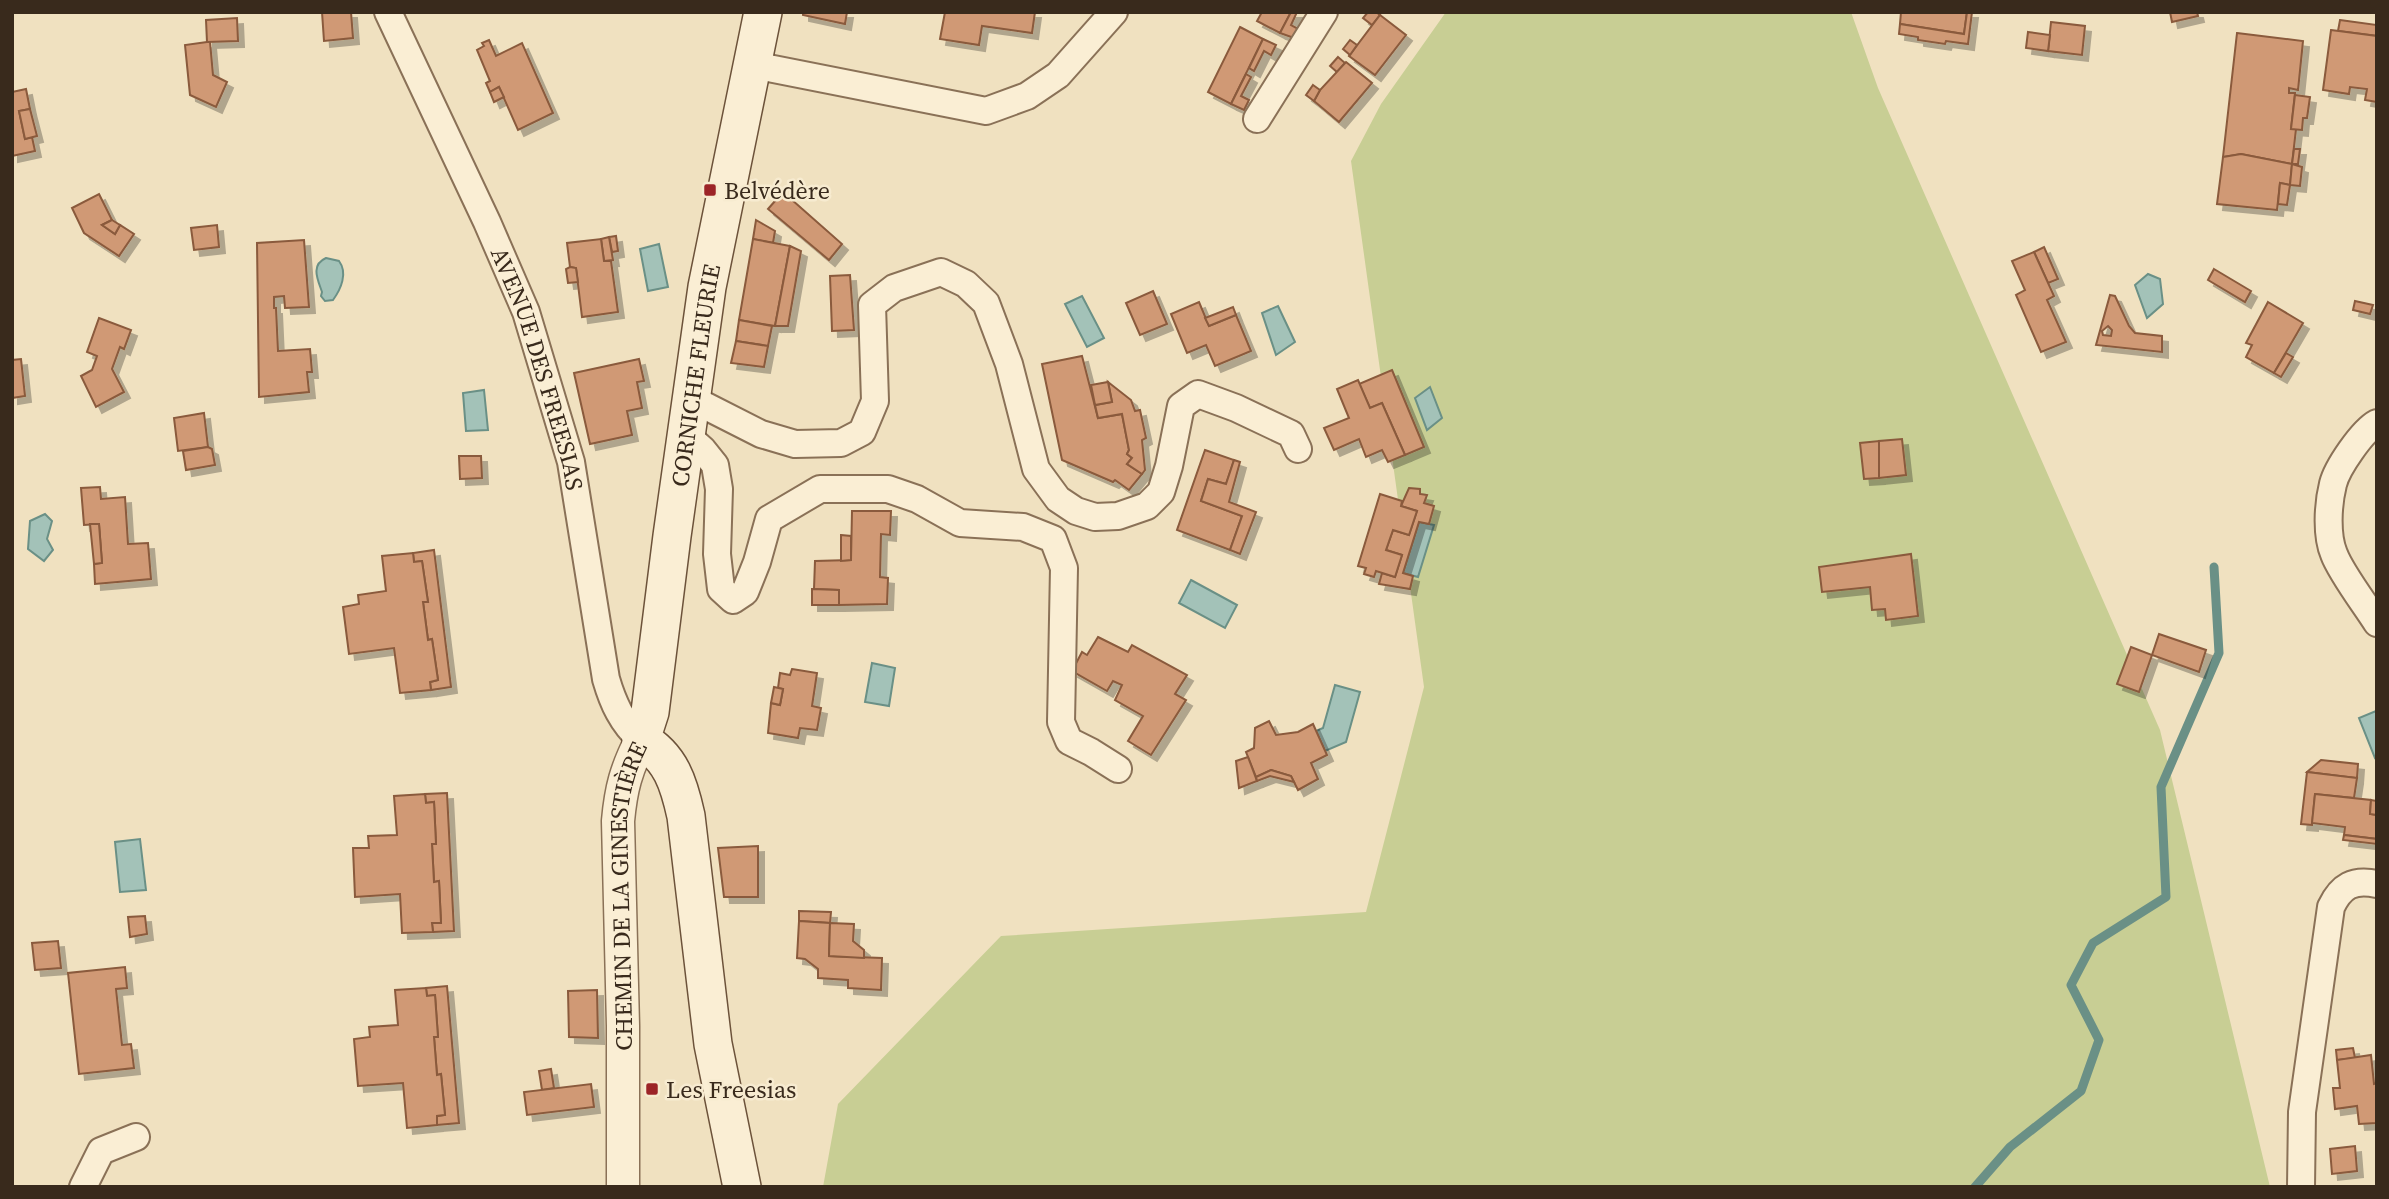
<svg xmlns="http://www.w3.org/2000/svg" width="2389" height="1199" viewBox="0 0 2389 1199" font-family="'Source Serif 4',serif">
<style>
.green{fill:#c8ce94}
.water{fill:#a3c2b8;stroke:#6a9086;stroke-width:2}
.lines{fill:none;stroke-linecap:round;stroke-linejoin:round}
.stream{stroke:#6a9086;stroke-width:9}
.building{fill:#d09974;stroke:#8a5a3c;stroke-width:2;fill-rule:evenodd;filter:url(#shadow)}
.minor-casing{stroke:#8a7157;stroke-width:30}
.tertiary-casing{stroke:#8a7157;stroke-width:35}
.secondary-casing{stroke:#6c523a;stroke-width:40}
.minor{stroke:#faeed4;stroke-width:26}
.tertiary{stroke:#faeed4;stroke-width:32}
.secondary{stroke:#faeed4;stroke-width:37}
.poi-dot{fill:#9c2427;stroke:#f7ebd0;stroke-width:2.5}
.labels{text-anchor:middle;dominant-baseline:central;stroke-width:5;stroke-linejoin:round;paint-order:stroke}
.poi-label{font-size:24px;fill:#392a1c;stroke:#f7ebd0;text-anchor:start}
.street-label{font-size:24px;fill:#392a1c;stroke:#f7ebd0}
</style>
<defs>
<filter id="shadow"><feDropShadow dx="6" dy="6" stdDeviation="0" flood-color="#0004"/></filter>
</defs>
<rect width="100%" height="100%" fill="#f0e1c0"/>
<!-- green -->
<polygon class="green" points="1446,12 1851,12 1878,88 2160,730 2270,1187 823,1187 838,1104 1001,936 1366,912 1424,687 1351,161 1381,104"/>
<!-- water -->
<g class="water">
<polygon points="659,244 668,287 648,291 640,249"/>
<path d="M326 258 339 261C348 273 341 289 333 300L325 301 321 296 322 292C318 280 310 265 326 258Z"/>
<polygon points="2148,274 2160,279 2163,304 2147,318 2135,285"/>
<polygon points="1082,296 1104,338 1087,347 1065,304"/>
<polygon points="1278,306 1295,342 1276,355 1262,313"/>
<polygon points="1430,387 1442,418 1427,430 1415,398"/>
<polygon points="484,390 488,430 466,431 463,393"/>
<polygon points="45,514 52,521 47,539 53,550 44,561 28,549 30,521"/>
<polygon points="1419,522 1434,525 1418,577 1403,573"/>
<polygon points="1191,580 1237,605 1225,628 1179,603"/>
<polygon points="872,663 895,668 889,706 865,702"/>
<polygon points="1335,685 1360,692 1346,742 1325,751 1316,731 1323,728"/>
<polygon points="2376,711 2377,757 2375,758 2359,718"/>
<polygon points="140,839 146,890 120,892 115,842"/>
</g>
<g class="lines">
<!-- stream -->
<polyline class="stream" points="1975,1187 2010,1147 2081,1091 2099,1040 2071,985 2093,943 2166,897 2161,787 2219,653 2214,567"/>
</g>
<!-- building -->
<g class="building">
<polygon points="322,12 351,12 353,38 324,41"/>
<polygon points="803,12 847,12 845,24 803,15"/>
<polygon points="945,12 1035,12 1032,33 982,26 979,45 940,39"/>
<polygon points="1262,12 1291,12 1280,33 1257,21"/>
<polygon points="1291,12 1297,12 1291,25 1298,29 1294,38 1280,33"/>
<polygon points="1368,12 1376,12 1380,15 1372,25 1363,18"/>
<polygon points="1901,12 1967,12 1964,34 1900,24"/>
<polygon points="1967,12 1972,12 1968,44 1946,41 1945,44 1918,40 1918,37 1899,34 1900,24 1964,34"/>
<polygon points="2170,12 2197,12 2198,16 2172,22"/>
<polygon points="1380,15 1406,35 1375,75 1349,56"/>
<polygon points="237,18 238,41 207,42 206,20"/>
<polygon points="2340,20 2377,25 2377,36 2338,31"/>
<polygon points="2051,22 2085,26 2082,55 2048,51"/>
<polygon points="1240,27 1263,39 1231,104 1208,92"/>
<polygon points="2331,30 2377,36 2377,102 2365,100 2367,89 2350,87 2349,94 2323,90"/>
<polygon points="2028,32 2050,35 2048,51 2026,48"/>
<polygon points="2237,33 2303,41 2298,90 2289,88 2289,93 2295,93 2291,129 2296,129 2292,164 2241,154 2223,157"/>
<polygon points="1263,39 1276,45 1271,55 1264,51 1254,71 1249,68"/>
<polygon points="489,40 496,56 522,43 553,113 518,130 499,87 490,92 486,83 490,81 477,50 484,46 482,43"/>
<polygon points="1350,40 1357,45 1350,55 1343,49"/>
<polygon points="207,42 210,42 213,75 227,82 216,107 190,95 185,45"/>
<polygon points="1338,57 1345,63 1337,72 1330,66"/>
<polygon points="1346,62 1372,83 1339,122 1314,101 1320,90"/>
<polygon points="1246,74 1251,77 1241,96 1249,100 1244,110 1231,104"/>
<polygon points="1313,85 1320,90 1314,101 1306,95"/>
<polygon points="499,87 504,97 494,102 490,92"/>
<polygon points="26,89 30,109 19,111 25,139 32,137 35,151 12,156 12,92"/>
<polygon points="2295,95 2310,97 2307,118 2303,118 2302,130 2291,129"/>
<polygon points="30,109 37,136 25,139 19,111"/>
<polygon points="2294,149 2300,149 2298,164 2292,164"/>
<polygon points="2241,154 2292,164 2290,185 2280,183 2277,210 2217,204 2223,157"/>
<polygon points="2292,164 2302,167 2300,186 2290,185"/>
<polygon points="2280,183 2290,185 2287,205 2278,204"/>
<polygon points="783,192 842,244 829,260 768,209"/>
<polygon points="99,194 112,220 102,225 115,234 120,225 134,234 119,256 84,233 72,208"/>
<polygon points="112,220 120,225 115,234 102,225"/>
<polygon points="756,220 775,231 773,243 753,239"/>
<polygon points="217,225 219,247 194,250 191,228"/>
<polygon points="616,236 618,251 612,252 609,237"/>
<polygon points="609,237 613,260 604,261 601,239"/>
<polygon points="601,239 604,261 611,261 618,312 582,317 576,268 570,267 567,243"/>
<polygon points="753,239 790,246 775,326 739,320"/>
<polygon points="304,240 309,307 285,308 284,296 274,297 274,308 276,308 278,351 310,349 312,372 307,372 309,392 259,397 257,243"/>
<polygon points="790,246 801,251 788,326 775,326"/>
<polygon points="2044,247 2058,279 2048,283 2034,252"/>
<polygon points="2034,252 2054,296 2047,300 2066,342 2041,352 2016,295 2025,290 2012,261"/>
<polygon points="570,267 576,268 578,282 568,283 566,269"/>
<polygon points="2214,269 2251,291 2245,302 2208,280"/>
<polygon points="850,275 854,330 832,331 830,276"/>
<polygon points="1153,291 1167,324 1140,335 1126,303"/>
<path d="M2110 295 2115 296 2129 326 2135 333 2162 336V352L2096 345ZM2108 326 2112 330 2111 336 2103 335 2102 331Z"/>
<polygon points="2355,301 2373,305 2370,314 2353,310"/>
<polygon points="1199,302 1209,326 1236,315 1251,351 1215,366 1206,345 1187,353 1171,314"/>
<polygon points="2268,302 2303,323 2274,373 2246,357 2252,345 2246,343"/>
<polygon points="1233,307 1236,315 1209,326 1205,318"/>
<polygon points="99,318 131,330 124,349 120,347 112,369 124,392 96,407 81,376 92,370 97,356 87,352"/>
<polygon points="739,320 772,326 768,346 736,341"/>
<polygon points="736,341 768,346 764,367 731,363"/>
<polygon points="2286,353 2293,357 2281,377 2274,373"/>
<polygon points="1082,356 1098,418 1122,414 1129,450 1127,454 1132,458 1127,464 1142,474 1129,490 1115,480 1113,482 1062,460 1042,364"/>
<polygon points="21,359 25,396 12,398 12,360"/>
<polygon points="639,359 644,381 637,382 642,408 627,411 632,435 590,444 574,373"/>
<polygon points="1392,370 1424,447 1405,455 1382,403 1370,408 1359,384"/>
<polygon points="1358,380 1370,408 1382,403 1405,455 1388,462 1382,450 1366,457 1359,439 1334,450 1324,428 1349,418 1337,389"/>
<polygon points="1108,382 1131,400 1135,411 1140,410 1146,438 1142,440 1145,470 1142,474 1127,464 1132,458 1127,454 1129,450 1122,414 1098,418 1095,405 1112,402"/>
<polygon points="1108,382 1112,402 1095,405 1091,385"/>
<polygon points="204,413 208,447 178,451 174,418"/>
<polygon points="1902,439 1906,475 1879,478 1879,441"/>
<polygon points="1879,441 1879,478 1864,479 1860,443"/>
<polygon points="208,447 212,449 215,465 186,470 183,451"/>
<polygon points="1205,450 1234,460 1226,484 1208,479 1201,501 1242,516 1230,550 1177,530"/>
<polygon points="459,456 481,456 482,478 460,479"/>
<polygon points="1234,460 1240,462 1229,502 1256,512 1240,554 1230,550 1242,516 1201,501 1208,479 1226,484"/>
<polygon points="100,487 101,499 125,497 128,544 148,543 151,579 95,584 94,564 102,563 99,524 84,525 81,488"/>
<polygon points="1409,488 1420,489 1420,494 1427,495 1424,503 1434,506 1429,524 1419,522 1403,573 1413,576 1410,589 1379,584 1382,573 1395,577 1402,555 1386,550 1393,530 1409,535 1417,511 1401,506"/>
<polygon points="1380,494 1402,501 1401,506 1417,511 1409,535 1393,530 1386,550 1402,555 1395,577 1376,571 1374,577 1364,574 1366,568 1358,566"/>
<polygon points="852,511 891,511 890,535 881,534 880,577 888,578 887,604 839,605 839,590 814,589 815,561 851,560"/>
<polygon points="90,524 99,524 102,563 94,564"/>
<polygon points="841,535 851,536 851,560 841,561"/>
<polygon points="434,550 451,687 431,690 430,682 438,680 432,639 428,640 423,602 428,602 422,561 414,562 413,553"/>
<polygon points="413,553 414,562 422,561 428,602 423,602 428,640 432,639 438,680 430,682 431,690 400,693 394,648 349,654 343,607 359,604 358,595 386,591 382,556"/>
<polygon points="1911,554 1918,616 1886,620 1885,609 1872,610 1870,587 1822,592 1819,567"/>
<polygon points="812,589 839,590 839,605 812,605"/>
<polygon points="2159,634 2206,650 2199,672 2152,655"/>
<polygon points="1098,637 1128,652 1132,645 1187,675 1175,694 1186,700 1151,755 1128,741 1143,716 1115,700 1122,685 1113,681 1107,691 1072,671 1082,652 1087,655"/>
<polygon points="2131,647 2152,655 2139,692 2117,684"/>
<polygon points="792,669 817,673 812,706 821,708 817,730 800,728 798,738 768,733 771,703 780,705 783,689 778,688 780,673 790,675"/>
<polygon points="774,687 783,689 780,705 771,703"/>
<polygon points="1269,721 1276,735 1298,732 1313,724 1327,755 1311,763 1318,779 1298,790 1291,776 1271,770 1256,777 1246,752 1254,748 1255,728"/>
<polygon points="1248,757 1257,781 1239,788 1236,761"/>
<polygon points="2321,760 2358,764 2357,778 2307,772"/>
<polygon points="1271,770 1291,776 1294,782 1270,776 1257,781 1256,777"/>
<polygon points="2307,772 2357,778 2354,798 2315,794 2312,825 2301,824"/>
<polygon points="447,793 454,931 433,932 432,923 441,923 439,881 434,882 432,844 436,844 434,802 426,803 425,794"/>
<polygon points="425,794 426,803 434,802 436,844 432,844 434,882 439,881 441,923 432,923 433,932 402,933 400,894 355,897 353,848 369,848 368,836 397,835 394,796"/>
<polygon points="2315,794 2371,800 2370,814 2377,815 2377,839 2344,835 2345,827 2312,823"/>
<polygon points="2371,800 2377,801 2377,815 2370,814"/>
<polygon points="2344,835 2377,839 2377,844 2343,840"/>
<polygon points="758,846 758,897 724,897 718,848"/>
<polygon points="799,911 831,912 830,923 799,921"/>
<polygon points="145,916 147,934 130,937 128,917"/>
<polygon points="799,921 830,923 829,956 882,958 881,990 848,988 848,980 818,978 818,969 805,959 797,958"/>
<polygon points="830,923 854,924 853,941 864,950 864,958 829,956"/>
<polygon points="58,941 61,968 35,970 32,943"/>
<polygon points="125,967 127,988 116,989 122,1045 131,1044 134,1068 79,1074 68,973"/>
<polygon points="447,986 459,1123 437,1125 437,1116 445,1115 441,1074 437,1075 434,1037 438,1037 435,995 427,996 426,988"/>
<polygon points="426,988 427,996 435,995 438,1037 434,1037 437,1075 441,1074 445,1115 437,1116 437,1125 407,1128 403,1083 358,1086 354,1039 370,1037 369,1027 398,1025 395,990"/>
<polygon points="597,990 598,1038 569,1037 568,991"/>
<polygon points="2353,1048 2355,1058 2337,1060 2336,1050"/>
<polygon points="2371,1055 2374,1084 2377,1083 2377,1123 2359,1124 2357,1106 2335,1109 2333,1088 2340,1088 2337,1060"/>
<polygon points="551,1069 554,1088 542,1090 539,1071"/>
<polygon points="591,1084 594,1107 527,1115 524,1092"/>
<polygon points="2355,1146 2357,1171 2332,1174 2330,1149"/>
</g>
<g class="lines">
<defs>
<g id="minor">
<path id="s1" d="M388 12 487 222 526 312 571 462 606 679C613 703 622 723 641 740"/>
<polyline points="753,65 986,111 1027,96 1058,75 1114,12"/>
<polyline points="1257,119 1324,12"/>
<polyline points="690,398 761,434 795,444 841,443 862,432 875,401 872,305 894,288 941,272 966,284 986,303 1009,364 1036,469 1058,499 1076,511 1095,517 1118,516 1147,506 1161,492 1169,466 1181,406 1198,394 1236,408 1291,434 1298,449"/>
<path d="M2377 423C2362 431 2337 468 2333 484 2328 504 2326 535 2334 554 2341 573 2365 604 2377 623"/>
<polyline points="685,434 703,450 715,465 719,489 717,554 721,589 733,600 745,592 757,562 769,519 820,489 888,489 917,499 960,523 1023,527 1053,539 1064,568 1061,722 1069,741 1091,752 1118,769"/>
<polyline points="83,1187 101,1151 136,1137"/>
<path d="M2301 1187 2302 1112 2331 907C2341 886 2353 879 2377 884"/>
</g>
<g id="tertiary">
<path id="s2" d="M623 1187V1026L618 821C621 788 626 770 641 740"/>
</g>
<g id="secondary">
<path id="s3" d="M742 1187 713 1044 686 816C679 784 671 757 641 740L650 712 672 536 707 287 763 12"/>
</g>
</defs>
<!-- minor casing -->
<use href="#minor" class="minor-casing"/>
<!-- tertiary casing -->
<use href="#tertiary" class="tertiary-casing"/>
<!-- secondary casing -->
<use href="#secondary" class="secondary-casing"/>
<!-- minor -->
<use href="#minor" class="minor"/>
<!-- tertiary -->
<use href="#tertiary" class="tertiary"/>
<!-- secondary -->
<use href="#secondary" class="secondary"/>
</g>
<!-- markers -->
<g class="poi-dot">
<rect x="703" y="183" width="14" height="14" rx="3.5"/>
<rect x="645" y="1082" width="14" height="14" rx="3.5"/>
</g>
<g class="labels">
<!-- poi labels -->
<g class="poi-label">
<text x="724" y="190">Belvédère</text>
<text x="666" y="1089">Les Freesias</text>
</g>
<!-- street labels -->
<g class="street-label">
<text stroke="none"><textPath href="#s1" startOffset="388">AVENUE DES FREESIAS</textPath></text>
<text stroke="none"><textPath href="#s3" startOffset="836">CORNICHE FLEURIE</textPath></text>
<text stroke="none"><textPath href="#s2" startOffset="292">CHEMIN DE LA GINESTIÈRE</textPath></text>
</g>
</g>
<!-- border -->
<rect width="2389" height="1199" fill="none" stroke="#392a1c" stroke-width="28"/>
</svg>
